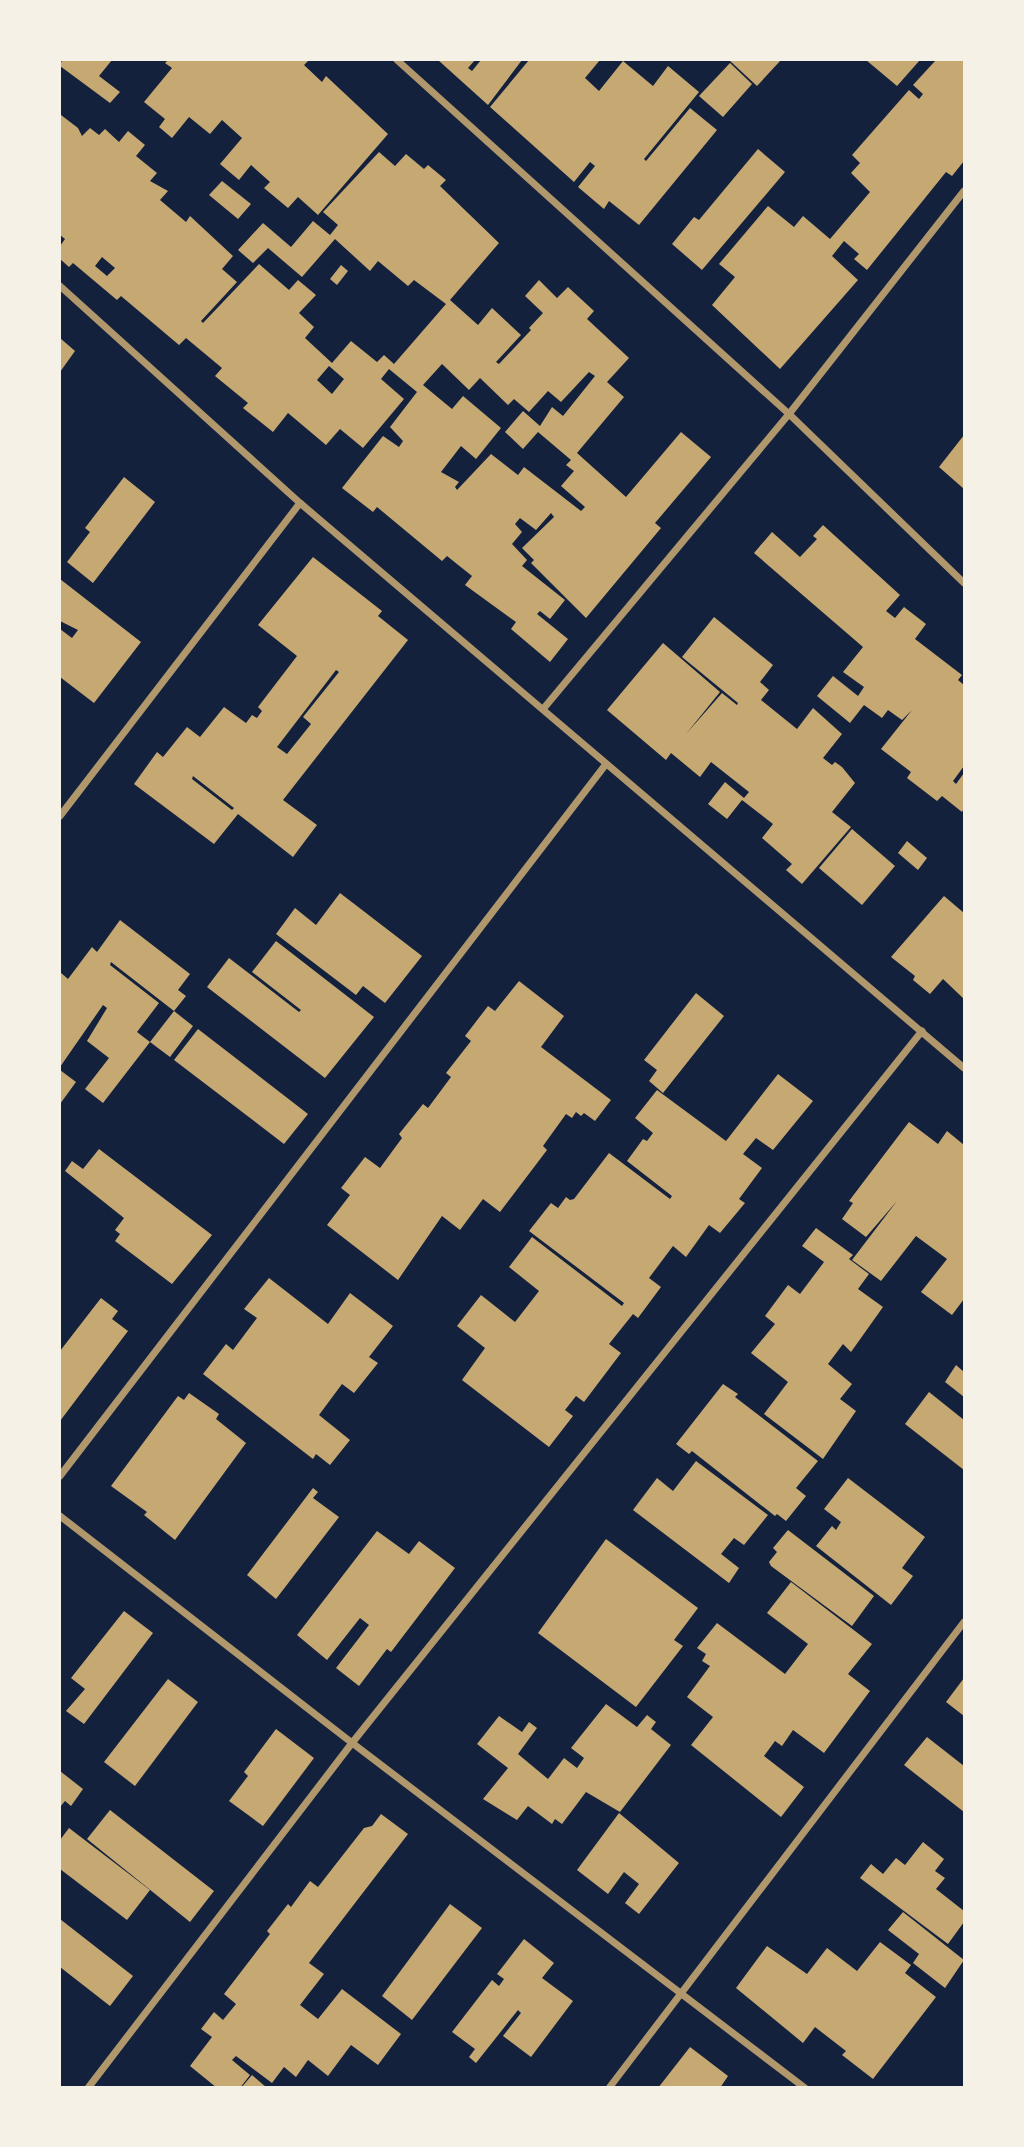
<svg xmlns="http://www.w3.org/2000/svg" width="1024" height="2147" viewBox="0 0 1024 2147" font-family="Barlow,sans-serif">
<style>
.building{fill:#c6a872;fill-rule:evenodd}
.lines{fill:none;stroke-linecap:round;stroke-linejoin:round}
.minor{stroke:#b1986c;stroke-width:7}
</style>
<rect width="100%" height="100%" fill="#14213d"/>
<!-- building -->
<g class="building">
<polygon points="62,60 112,60 99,76 120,92 110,103 60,66"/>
<polygon points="168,60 309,60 304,65 322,82 326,76 388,134 318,215 298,197 288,208 264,188 270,182 251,165 239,180 220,164 242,138 222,120 210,134 189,117 172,138 159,127 165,119 144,102 172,68 165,63"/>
<polygon points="438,60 475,60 468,68 472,71 481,60 522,60 488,105"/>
<polygon points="529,60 600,60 585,78 599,91 623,61 653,86 668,66 699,92 644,159 646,161 690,108 717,130 639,225 609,201 604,209 578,187 595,166 590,162 574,182 490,107"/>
<polygon points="729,60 781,60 757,86"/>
<polygon points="866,60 920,60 897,86"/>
<polygon points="936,60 964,60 964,161 952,176 946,172 867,270 854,259 859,254 844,241 832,256 858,280 780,369 712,305 735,277 719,264 768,206 794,227 803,216 830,239 870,192 851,173 860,163 852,155 909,90 919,99 923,94 913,85"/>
<polygon points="730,63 752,84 723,117 699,96"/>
<path d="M61 115 78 128 82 136 90 128 99 135 105 129 119 142 128 131 145 145 136 156 157 173 150 181 168 191 160 200 186 222 190 216 233 256 222 269 237 282 201 321 203 323 259 264 289 290 298 280 316 295 299 313 314 327 305 338 332 363 351 341 377 362 384 355 394 364 446 304 414 280 408 286 378 261 370 271 335 239 302 277 268 248 253 263 238 250 263 223 291 247 313 221 330 235 338 225 323 212 379 152 395 166 406 154 424 169 428 165 446 180 440 186 499 243 450 300 478 325 492 308 521 335 496 362 499 364 531 330 529 328 543 313 525 296 539 280 557 298 568 287 594 311 587 319 629 358 607 382 624 397 577 453 626 497 681 432 711 457 655 523 661 528 586 618 531 563 534 560 522 548 554 517 551 513 536 530 520 518 515 524 522 532 512 544 527 560 522 566 565 600 550 619 540 611 537 614 568 639 550 662 511 629 516 622 465 585 472 576 447 556 442 561 377 507 373 512 342 488 383 436 399 447 403 441 390 427 417 392 389 369 381 379 404 399 363 448 340 429 326 445 288 413 273 432 243 408 248 403 215 376 222 368 186 338 179 345 121 296 117 300 73 263 69 267 60 259V246L65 239 60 235ZM102 257 115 268 107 276 95 266ZM442 364 469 390 480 378 508 405 514 399 529 412 548 391 561 402 589 372 595 376 563 416 552 407 540 426 523 411 505 432 523 449 538 432 571 460 566 465 574 471 561 486 585 507 581 511 524 467 518 475 491 454 457 490 455 487 459 482 441 472 461 446 476 459 501 428 463 396 452 409 423 385ZM329 366 344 379 332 394 317 380Z"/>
<polygon points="758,149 785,172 702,270 672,244 694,217 699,220"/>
<polygon points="222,181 251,204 238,219 209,195"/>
<polygon points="341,265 348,271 337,285 330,279"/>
<polygon points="60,338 75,351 60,372"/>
<polygon points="964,435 964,489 939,467"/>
<polygon points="124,477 155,502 93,583 67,562 90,532 85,528"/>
<polygon points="823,525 900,595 886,611 895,618 904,607 926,624 915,639 962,675 958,680 964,685 964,766 953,781 956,784 964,773 964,808 962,812 942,796 937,801 907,778 911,772 881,749 912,710 902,720 888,710 882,718 864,705 850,723 817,696 833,676 858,696 864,687 843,672 863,647 754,553 772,532 800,557 817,539 813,536"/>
<path d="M313 557 382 611 378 616 408 640 283 800 317 825 293 857 238 814 214 844 134 784 157 752 163 757 187 727 200 737 224 707 246 723 252 715 257 718 262 711 258 707 297 656 258 625ZM336 670 339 672 303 717 311 724 287 754 277 747ZM193 776 234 808 232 810 192 779Z"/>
<polygon points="60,579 141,642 94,703 60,677 60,629 72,638 78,630 60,621"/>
<polygon points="714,617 773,665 760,682 769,690 761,700 797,729 813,708 842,734 823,758 832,765 835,762 842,767 855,783 832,812 851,827 802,884 786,870 792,864 762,838 773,824 742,800 727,819 708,804 725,782 744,798 749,792 711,762 700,777 671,753 666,760 607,710 663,643 720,692 686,734 722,693 737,705 738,703 682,657"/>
<polygon points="852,829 895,866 862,905 819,868"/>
<polygon points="907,841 927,858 918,870 898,853"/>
<polygon points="340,893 422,956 385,1003 363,986 356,995 276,934 295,908 316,925"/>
<polygon points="944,896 964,913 964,999 943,979 930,994 913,980 915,976 891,957"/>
<polygon points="120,920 190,974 178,990 186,996 174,1011 111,962 110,965 159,1003 137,1032 150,1042 174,1011 193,1026 170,1057 150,1042 103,1103 85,1089 109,1058 87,1041 107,1008 103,1005 60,1067 60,972 68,979 92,947 97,952"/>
<polygon points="276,941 374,1017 325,1078 207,987 229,958 299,1012 301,1010 252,972"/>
<polygon points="519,981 564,1016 541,1047 611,1100 595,1121 584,1113 581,1116 576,1112 572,1118 566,1114 543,1146 547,1150 500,1212 483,1199 460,1230 442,1216 398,1280 327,1225 350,1195 341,1188 365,1157 380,1168 402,1138 399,1134 423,1104 428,1108 451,1077 446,1073 471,1041 465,1036 488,1006 495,1011"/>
<polygon points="696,993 724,1016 663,1093 649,1081 657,1070 644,1060"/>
<polygon points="198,1029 308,1114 284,1144 174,1060"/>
<polygon points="60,1070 76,1082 60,1104"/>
<polygon points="778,1074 813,1101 773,1150 756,1138 743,1154 762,1168 739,1199 745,1203 720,1233 709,1225 686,1257 673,1246 649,1278 661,1287 638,1318 633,1314 609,1344 621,1353 584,1402 576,1396 565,1410 573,1416 549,1447 462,1380 485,1348 457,1326 481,1295 515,1322 539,1291 509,1267 532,1237 622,1306 624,1303 529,1231 551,1203 558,1208 566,1197 570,1200 574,1199 609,1153 670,1199 672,1196 627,1161 643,1139 647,1141 653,1133 635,1118 657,1090 726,1141"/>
<polygon points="909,1122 938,1144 947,1131 964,1145 964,1299 952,1315 921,1292 947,1259 916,1236 881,1281 852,1260 897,1201 866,1237 842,1219 853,1203 849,1201"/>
<polygon points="99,1149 212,1235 172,1284 115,1241 120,1234 115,1230 124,1218 65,1171 72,1161 83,1169"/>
<polygon points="816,1228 853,1255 849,1259 869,1274 858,1289 883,1307 851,1352 843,1344 828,1364 852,1384 840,1399 856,1411 823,1459 764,1414 788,1382 751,1353 775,1324 765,1316 788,1285 800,1294 824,1262 802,1246"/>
<polygon points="269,1278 328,1324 350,1293 393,1326 369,1357 378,1363 354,1393 342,1384 319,1415 350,1440 330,1465 316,1454 313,1459 203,1374 226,1344 233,1350 257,1318 244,1309"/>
<polygon points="101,1298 118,1311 112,1319 128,1331 60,1421 60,1351"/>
<polygon points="956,1365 964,1372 964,1397 945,1382"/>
<polygon points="723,1384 738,1394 735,1397 818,1461 796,1488 806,1496 786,1521 777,1514 775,1516 692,1451 689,1454 676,1444"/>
<polygon points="929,1392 964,1420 964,1470 905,1424"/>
<polygon points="189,1393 219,1414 216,1419 246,1443 175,1540 144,1515 147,1512 111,1486 178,1396 184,1400"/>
<polygon points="696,1461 768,1515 744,1545 734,1538 721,1554 739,1568 729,1583 633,1510 657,1478 673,1491"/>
<polygon points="848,1478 925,1537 902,1568 913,1576 891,1605 816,1546 832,1526 836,1530 841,1522 824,1509"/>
<polygon points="313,1488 318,1492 313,1498 339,1517 276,1599 247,1575"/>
<polygon points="788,1530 874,1596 852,1626 771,1566 769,1562 777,1552 773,1548"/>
<polygon points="377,1531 409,1554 419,1541 455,1568 391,1652 387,1649 359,1686 336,1668 369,1625 360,1618 327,1660 297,1635"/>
<polygon points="606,1539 698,1608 674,1640 683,1646 636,1707 538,1633"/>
<polygon points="791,1582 872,1644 848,1674 870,1691 824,1753 793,1730 782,1746 775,1741 764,1756 804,1787 781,1817 691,1745 713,1717 687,1697 710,1666 702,1661 706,1654 697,1648 717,1623 785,1674 808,1644 767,1613"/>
<polygon points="124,1611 153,1633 84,1724 66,1711 85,1689 71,1678"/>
<polygon points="964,1678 964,1716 946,1702"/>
<polygon points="168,1679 198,1702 135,1786 104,1762"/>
<polygon points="606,1704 637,1727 647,1715 656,1722 651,1729 671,1745 620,1812 586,1792 562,1824 555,1819 552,1824 528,1806 517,1820 483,1799 508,1768 477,1744 499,1716 522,1732 529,1722 537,1728 518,1754 548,1779 564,1758 577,1768 584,1758 571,1748"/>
<polygon points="276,1729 314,1758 263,1826 229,1801 248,1776 244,1772"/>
<polygon points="927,1737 964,1766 964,1812 904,1765"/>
<polygon points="60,1771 83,1789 71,1806 65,1801 60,1807"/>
<polygon points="110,1810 214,1891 190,1922 87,1839"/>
<polygon points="619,1813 679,1863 639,1914 625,1903 639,1884 624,1872 608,1894 577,1870"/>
<polygon points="381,1814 408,1834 309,1963 324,1974 300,2005 318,2019 342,1989 401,2034 378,2065 351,2045 328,2076 308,2060 296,2077 284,2067 272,2083 236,2056 232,2060 250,2075 240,2088 217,2088 190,2066 212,2037 201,2029 214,2012 223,2020 236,2004 224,1994 270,1934 267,1931 288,1904 291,1907 310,1881 318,1887 364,1828 372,1826"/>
<polygon points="69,1828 150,1890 127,1920 60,1869 60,1840"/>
<polygon points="923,1842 944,1859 935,1871 945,1878 936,1889 964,1911 964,1922 948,1944 860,1878 871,1864 883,1874 896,1858 905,1865"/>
<polygon points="450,1904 482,1928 412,2020 382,1996"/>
<polygon points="903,1912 964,1960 945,1988 913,1963 919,1954 888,1930"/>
<polygon points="60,1919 133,1976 110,2006 60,1967"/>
<polygon points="524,1939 554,1963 542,1978 573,2001 531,2057 503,2036 521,2013 518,2010 476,2063 469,2057 475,2049 452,2032 492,1980 499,1986 504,1979 497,1974"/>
<polygon points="880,1942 911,1965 905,1973 936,1997 873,2079 842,2055 846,2051 815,2027 803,2043 736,1988 767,1946 807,1974 827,1948 857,1971"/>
<polygon points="690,2047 728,2076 720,2088 658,2088"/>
<polygon points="252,2075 267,2088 241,2088"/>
</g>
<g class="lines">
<!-- minor -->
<g class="minor">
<polyline points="397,60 789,414 964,583"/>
<polyline points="60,286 300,503 964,1068"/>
<polyline points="544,708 789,414 964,191"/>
<polyline points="60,816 300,503"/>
<polyline points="60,1476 606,764"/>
<polyline points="60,1516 347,1739 805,2088"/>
<polyline points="88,2088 352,1743 922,1031"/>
<polyline points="609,2088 964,1622"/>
</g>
</g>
<!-- border -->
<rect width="1024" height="2147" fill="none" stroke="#f6f1e7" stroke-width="122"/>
</svg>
